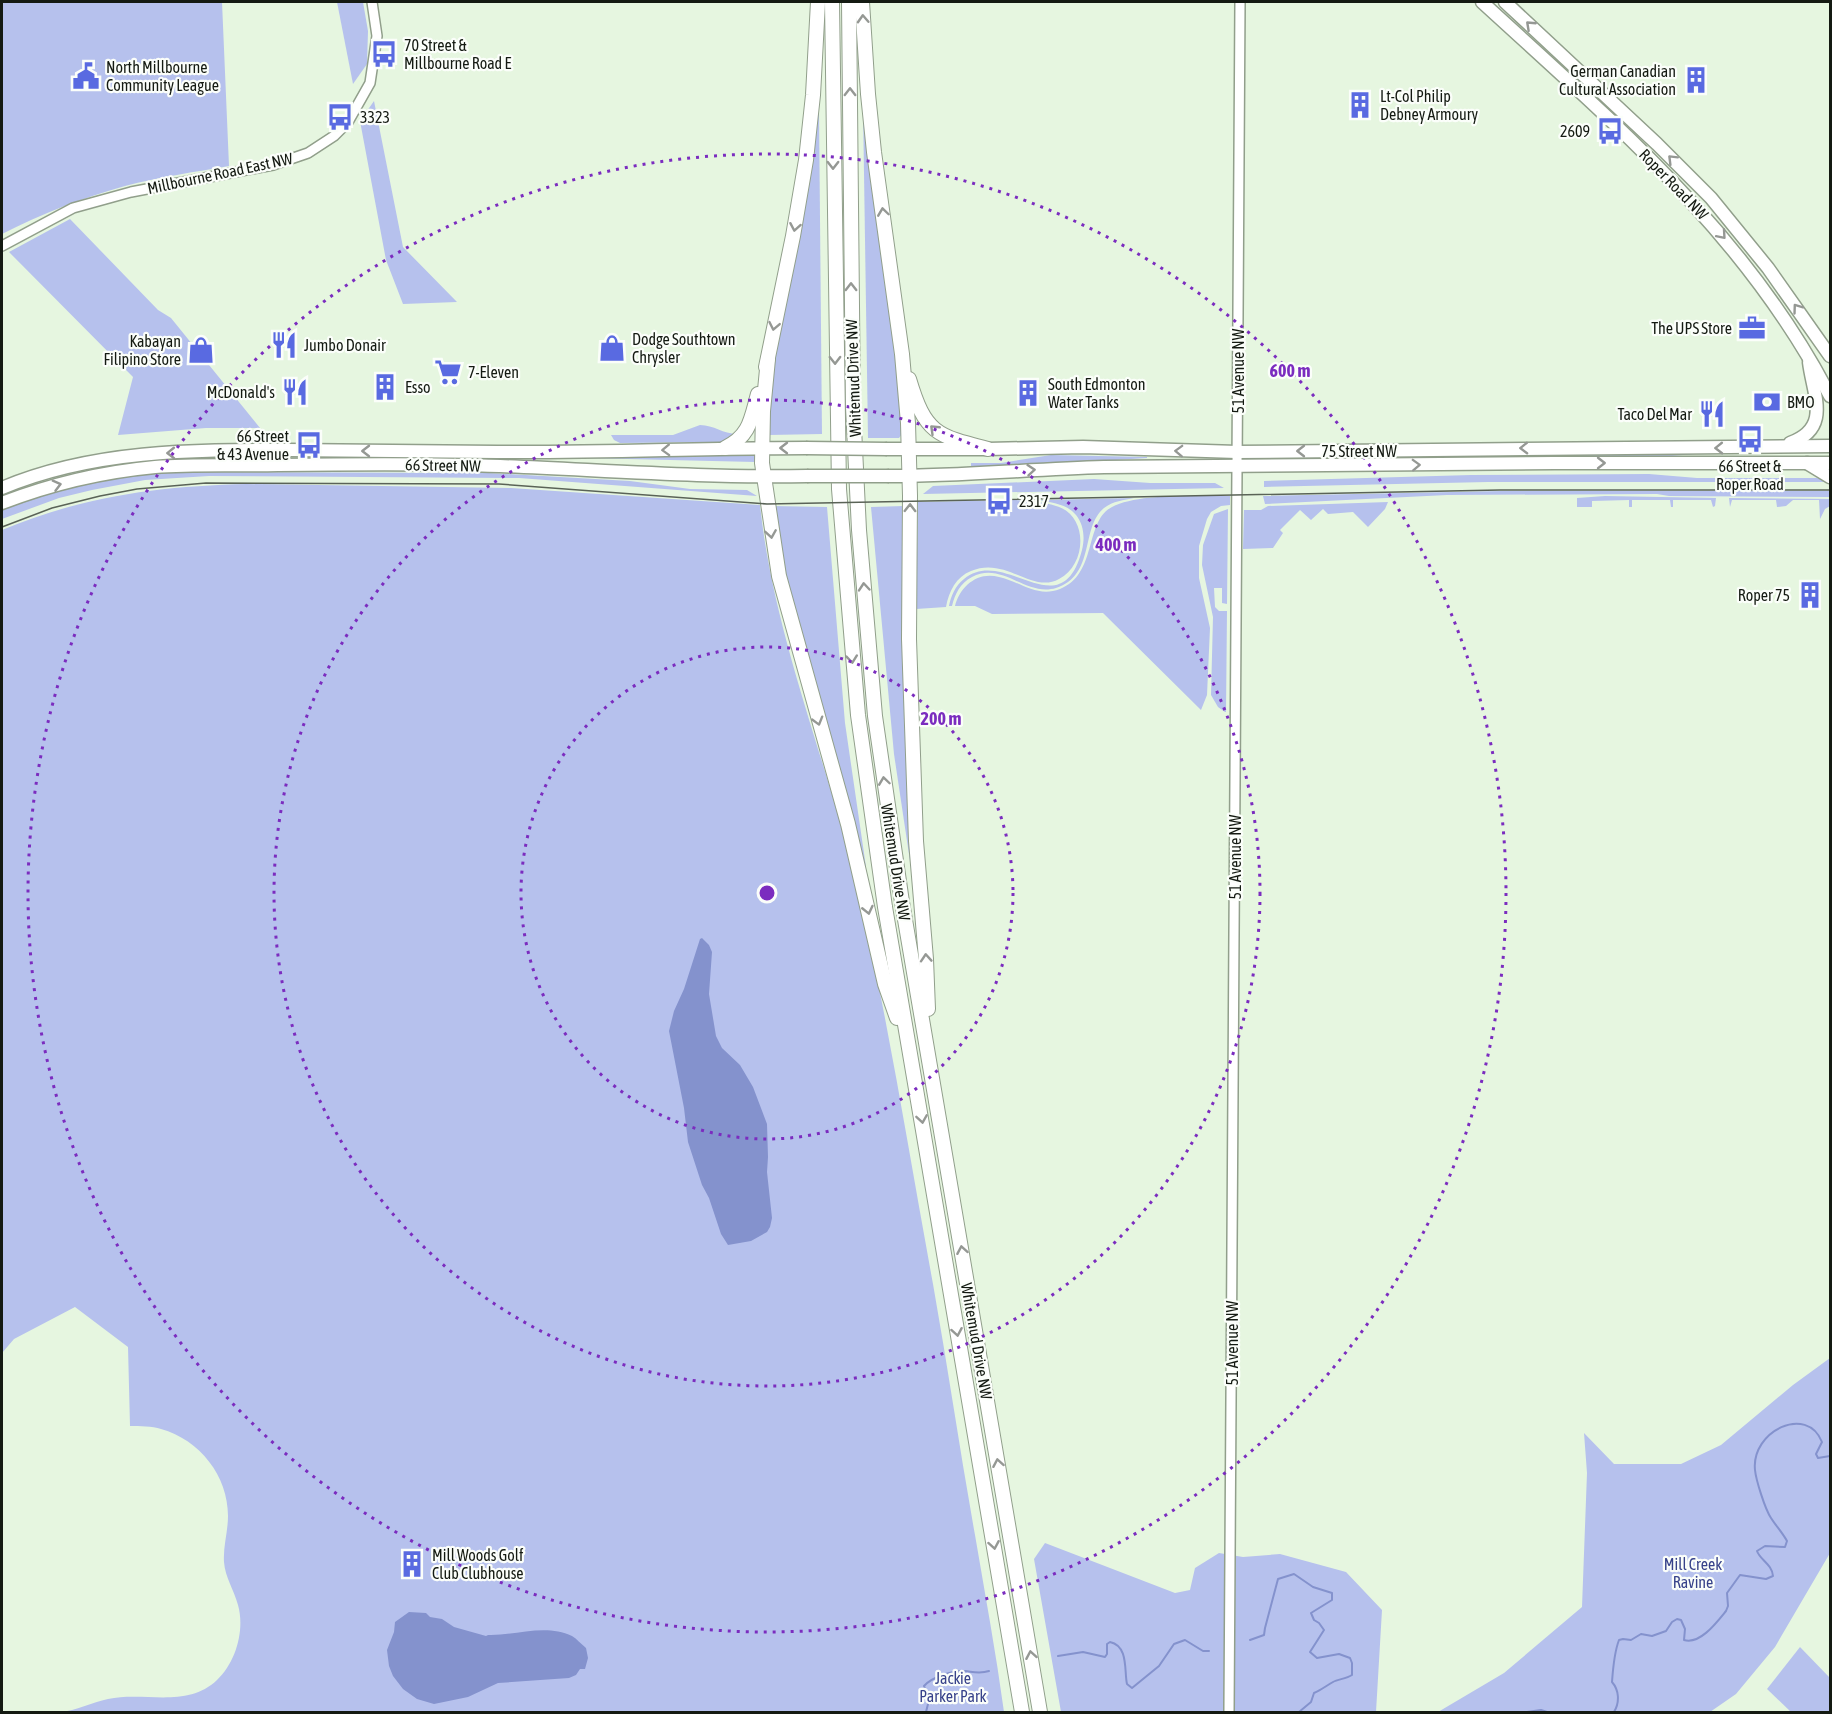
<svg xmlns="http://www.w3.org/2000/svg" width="1832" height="1714" viewBox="0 0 1832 1714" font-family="'Asap Condensed',sans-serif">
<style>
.green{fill:#b6c1ed}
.water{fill:#8492cd}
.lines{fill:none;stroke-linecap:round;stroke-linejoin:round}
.stream{stroke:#8492cd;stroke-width:2}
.minor-casing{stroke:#919f8b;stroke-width:12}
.major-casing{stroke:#919f8b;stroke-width:15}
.highway-casing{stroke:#919f8b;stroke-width:16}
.minor{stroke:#fff;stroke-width:9}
.major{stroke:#fff;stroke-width:12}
.highway{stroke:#fff;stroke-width:14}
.tram{stroke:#5a6357;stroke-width:1.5}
.major-bridge-casing{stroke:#919f8b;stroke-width:15;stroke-linecap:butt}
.major-bridge{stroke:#fff;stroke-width:12}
.oneway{stroke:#959894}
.ring{fill:none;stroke:#7b2cbf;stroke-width:3;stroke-dasharray:3 6}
.labels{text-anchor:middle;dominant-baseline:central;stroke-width:4.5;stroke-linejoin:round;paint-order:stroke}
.poi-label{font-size:16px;fill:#141a12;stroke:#fbfefa;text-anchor:start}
.street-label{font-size:16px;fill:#141a12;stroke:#fbfefa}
.park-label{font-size:16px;fill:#37428a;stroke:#fbfefa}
.centre{fill:#7b2cbf;stroke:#fbfefa;stroke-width:3}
.ring-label{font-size:18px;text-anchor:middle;font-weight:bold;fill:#7b2cbf;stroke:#fbfefa;stroke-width:4.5;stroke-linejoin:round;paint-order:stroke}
</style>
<rect width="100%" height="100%" fill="#e6f6e0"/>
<!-- green -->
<g class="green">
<path d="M2 2H222L229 166C195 172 159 177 125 186 82 198 41 214 2 234Z"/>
<polygon points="337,2 363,2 368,31 367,64 353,84"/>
<polygon points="374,101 403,247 457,302 403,304 386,260 360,121"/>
<polygon points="863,107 900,382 902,434 899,438 868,438"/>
<polygon points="817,110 819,110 822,434 769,435 770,406 776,351"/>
<polygon points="70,219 158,310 171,318 260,428 206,428 118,435 133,377 9,252"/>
<path d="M700 425C714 425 723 434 737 434L723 442 620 443 614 440 611 435H673Z"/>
<polygon points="756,454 755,462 585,458 586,456"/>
<polygon points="1694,454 1661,457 1472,459 1474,455"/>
<polygon points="1051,455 1147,457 1147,458 971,469 971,463 1001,463"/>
<path d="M176 472 489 473 630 481 690 489 747 490 757 496 519 478 209 476 145 480 92 490 59 498 2 519V510C58 487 116 476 176 472Z"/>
<polygon points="1649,474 1697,478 1817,478 1830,482 1488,482 1264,487 1264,481 1471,475"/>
<polygon points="1094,479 1150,483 1215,483 1224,488 923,494 933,486"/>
<path d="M247 484 511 488 760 505C774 638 829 764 859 895 889 1024 909 1154 933 1284 948 1368 960 1452 975 1535 985 1594 996 1653 1004 1712H60C76 1711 92 1702 108 1699 144 1691 187 1709 217 1680 236 1662 245 1630 238 1605 234 1590 225 1577 224 1562 223 1546 228 1532 228 1516 228 1476 200 1440 161 1429 152 1426 140 1426 130 1426L128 1347 75 1307 14 1339 2 1353V530C83 496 161 486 247 484Z"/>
<polygon points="1501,491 1830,491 1830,497 1669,496 1657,494 1447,495 1265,504 1263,496"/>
<path d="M1230 496V505L1221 506 1211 512 1207 519 1199 546V578L1210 628 1207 695 1201 710 1103 613 992 614 975 606H955C960 586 978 571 999 577 1021 582 1037 598 1060 589 1098 574 1084 521 1112 507 1138 493 1199 496 1230 496Z"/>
<polygon points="1605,496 1716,498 1715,506 1713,507 1711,500 1673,500 1673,507 1671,507 1670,500 1632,500 1632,507 1629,507 1629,500 1592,501 1592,507 1577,507 1577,498"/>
<path d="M1134 498C1124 500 1113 501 1104 508 1080 528 1096 575 1056 588 1026 597 1002 561 972 577 960 583 955 594 952 606H949C951 596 955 586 964 579 1005 545 1061 630 1082 550 1085 538 1084 525 1076 515 1067 504 1053 503 1039 500Z"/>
<polygon points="1729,498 1830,499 1830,506 1825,509 1820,519 1819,500 1793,500 1786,506 1777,507 1776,500 1732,500 1730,507"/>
<path d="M1015 500C1028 501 1043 502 1056 506 1089 515 1087 565 1059 579 1032 594 1006 556 971 571 956 577 949 591 946 607L916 609 918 502Z"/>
<polygon points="1388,502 1385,509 1368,527 1353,512 1328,514 1323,509 1311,520 1300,510 1280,530 1283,533 1273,548 1243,549 1244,510 1261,510 1268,506"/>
<polygon points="772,506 827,507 845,723 866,867 863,867 787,594"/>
<polygon points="904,506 912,862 910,861 894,754 871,507"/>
<polygon points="1228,509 1227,604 1222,603 1222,588 1214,588 1215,607 1219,611 1227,611 1226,712 1225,712 1218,707 1211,695 1213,617 1202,565 1203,545 1214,514"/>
<polygon points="1830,1358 1830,1553 1775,1647 1736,1694 1710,1712 1438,1712 1504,1673 1582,1607 1587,1473 1584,1433 1614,1464 1681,1464 1721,1445 1793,1385"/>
<polygon points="1045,1543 1175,1593 1190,1590 1195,1568 1219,1553 1243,1557 1280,1554 1346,1572 1382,1610 1376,1712 1061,1712 1034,1559"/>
<polygon points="1800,1647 1830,1678 1830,1712 1791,1712 1767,1689"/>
</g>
<!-- water -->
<g class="water">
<polygon points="702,938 709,945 712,952 709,994 716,1036 722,1048 740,1065 753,1087 767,1124 768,1157 767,1172 772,1218 770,1227 767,1232 751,1241 728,1245 721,1234 709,1198 702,1185 688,1142 684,1108 669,1031 674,1011 684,989 700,939"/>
<path d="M409 1612 426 1613 430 1617 442 1619 454 1627 486 1636 488 1635C515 1636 545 1623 572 1636 577 1639 581 1644 586 1648L588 1658 585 1669H580L576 1675 569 1678 498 1683 468 1697 434 1704 417 1699 403 1689 393 1676 389 1666 387 1650 394 1632 395 1622Z"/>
</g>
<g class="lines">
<!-- stream -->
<g class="stream">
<path d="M1250 1640 1264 1635 1265 1628 1278 1579 1294 1574 1313 1587 1332 1593V1600L1311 1613 1314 1620 1319 1623 1324 1630 1310 1652 1317 1658 1339 1654 1350 1658 1352 1663V1675C1346 1679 1338 1679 1333 1682 1326 1686 1321 1690 1314 1693L1311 1702 1299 1712"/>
<path d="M1058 1656 1083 1652 1105 1657 1107 1654V1644L1110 1642C1129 1646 1124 1672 1127 1684L1132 1688 1159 1666 1174 1644 1185 1640 1203 1651H1209"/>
<path d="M926 1712 929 1700 924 1686C932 1677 953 1670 965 1671 974 1672 980 1674 989 1671"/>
<polyline points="1527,1712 1541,1710 1547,1712"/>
<path d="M1614 1712C1620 1702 1619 1690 1612 1682 1613 1668 1614 1653 1619 1640L1623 1639 1631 1640 1641 1634 1652 1636 1666 1631 1672 1622 1677 1619 1681 1620 1685 1629 1684 1640C1700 1645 1717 1622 1726 1611L1728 1606 1727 1593 1740 1575 1766 1579 1773 1576C1772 1564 1760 1560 1757 1551L1765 1546 1785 1547 1787 1541C1782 1532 1776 1526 1771 1518 1765 1509 1756 1480 1755 1470 1751 1431 1807 1404 1822 1442L1816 1454 1818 1458 1830 1456"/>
</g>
<defs>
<g id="minor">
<polyline points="2,246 73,208 131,192 273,165 308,153 334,136 348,122 370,83 377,36 372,2"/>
<polyline points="1229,1712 1240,2"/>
</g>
<g id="major">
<path d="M1482 2C1614 123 1746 234 1830 396"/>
<polyline points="1505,2 1657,144 1711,198 1768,268 1830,356"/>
<path d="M1790 443C1832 428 1813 395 1809 362"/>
<polyline points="887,449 988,449 1083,447 1237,452 1830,446"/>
<polyline points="1807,463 1830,477"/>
<path d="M889 476C961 476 1032 469 1104 467L1554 463H1830"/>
<path d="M2 488C92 450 191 450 288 450 358 451 427 451 497 452 600 453 703 448 806 448"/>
<path d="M2 503C51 484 102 472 155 467 196 464 237 466 278 465 351 464 426 463 500 466 602 470 705 478 807 476"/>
</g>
<g id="highway">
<polyline points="832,2 839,489 858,715 885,907 1022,1712"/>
<polyline points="849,2 853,407 859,530 875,716 902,902 1040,1712"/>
<polyline points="862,2 868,94 874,152 902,354 908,423 910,496 909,639 916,841 926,959 928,1009"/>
<polyline points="768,359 763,411 762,463 779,576 848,824 885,984 897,1018"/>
<polyline points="766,367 793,236 806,160 813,95 818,2"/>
<path d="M909 379C925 433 936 436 988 449"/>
<path d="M725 448C750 436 751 419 758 394"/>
</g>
</defs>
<!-- minor casing -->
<use href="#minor" class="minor-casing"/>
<!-- major casing -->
<use href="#major" class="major-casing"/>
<!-- highway casing -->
<use href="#highway" class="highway-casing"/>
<!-- minor -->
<use href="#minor" class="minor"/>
<!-- major -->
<use href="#major" class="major"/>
<!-- highway -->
<use href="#highway" class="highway"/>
<!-- tram -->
<polyline class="tram" points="2,527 52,508 100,496 137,489 206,483 499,484 767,504 1500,490 1830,490"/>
<defs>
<g id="major-bridge">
<polyline points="806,448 887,449"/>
<polyline points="807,476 889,476"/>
</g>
</defs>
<!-- major-bridge casing -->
<use href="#major-bridge" class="major-bridge-casing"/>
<!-- major-bridge -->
<use href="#major-bridge" class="major-bridge"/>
</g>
<!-- one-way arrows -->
<defs><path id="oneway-chevron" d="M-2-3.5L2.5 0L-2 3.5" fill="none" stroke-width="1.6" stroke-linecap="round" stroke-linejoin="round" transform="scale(1.5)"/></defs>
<g class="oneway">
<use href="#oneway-chevron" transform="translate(863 19) rotate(-93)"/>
<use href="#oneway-chevron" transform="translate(1530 25) rotate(-137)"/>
<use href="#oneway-chevron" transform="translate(850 92) rotate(-90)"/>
<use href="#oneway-chevron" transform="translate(1672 159) rotate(-135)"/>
<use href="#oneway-chevron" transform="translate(833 165) rotate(90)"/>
<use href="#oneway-chevron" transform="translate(883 212) rotate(-98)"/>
<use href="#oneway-chevron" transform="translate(795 227) rotate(100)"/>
<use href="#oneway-chevron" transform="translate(1722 235) rotate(49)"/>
<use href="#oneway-chevron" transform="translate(851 287) rotate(-90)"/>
<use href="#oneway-chevron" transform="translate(1797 308) rotate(-126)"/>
<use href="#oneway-chevron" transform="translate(774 326) rotate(101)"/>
<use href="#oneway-chevron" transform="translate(835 360) rotate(89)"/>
<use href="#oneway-chevron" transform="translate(934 429) rotate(-136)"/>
<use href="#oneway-chevron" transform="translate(784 448) rotate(-180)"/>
<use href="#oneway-chevron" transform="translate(1524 448) rotate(179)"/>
<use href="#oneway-chevron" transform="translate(1719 448) rotate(179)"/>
<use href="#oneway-chevron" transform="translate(666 450) rotate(178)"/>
<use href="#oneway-chevron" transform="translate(366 451) rotate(-180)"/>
<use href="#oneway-chevron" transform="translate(1179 451) rotate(-178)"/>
<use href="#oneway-chevron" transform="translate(1301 451) rotate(180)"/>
<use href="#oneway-chevron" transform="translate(171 453) rotate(179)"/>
<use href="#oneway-chevron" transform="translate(1601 463)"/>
<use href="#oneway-chevron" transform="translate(1416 465) rotate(-2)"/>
<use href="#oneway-chevron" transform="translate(1031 470) rotate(-5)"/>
<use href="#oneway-chevron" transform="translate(57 485) rotate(-15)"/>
<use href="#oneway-chevron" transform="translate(910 508) rotate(-89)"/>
<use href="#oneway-chevron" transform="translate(771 534) rotate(81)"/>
<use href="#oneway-chevron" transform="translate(864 587) rotate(-95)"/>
<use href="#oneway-chevron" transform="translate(852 659) rotate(84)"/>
<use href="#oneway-chevron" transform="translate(818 721) rotate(74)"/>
<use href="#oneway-chevron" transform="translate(884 781) rotate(-98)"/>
<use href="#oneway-chevron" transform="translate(868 910) rotate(77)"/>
<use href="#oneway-chevron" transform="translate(926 958) rotate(-94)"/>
<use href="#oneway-chevron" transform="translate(922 1119) rotate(81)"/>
<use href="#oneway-chevron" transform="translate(962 1250) rotate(-100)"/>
<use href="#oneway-chevron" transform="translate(957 1332) rotate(80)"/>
<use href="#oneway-chevron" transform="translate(998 1463) rotate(-100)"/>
<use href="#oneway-chevron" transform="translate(994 1545) rotate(80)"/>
<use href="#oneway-chevron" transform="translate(1031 1655) rotate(-100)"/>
</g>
<!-- distance rings -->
<g class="ring">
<circle cx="767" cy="893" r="246"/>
<circle cx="767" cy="893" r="493"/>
<circle cx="767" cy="893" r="739"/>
</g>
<!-- icons -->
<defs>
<symbol id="bus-bare" viewBox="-9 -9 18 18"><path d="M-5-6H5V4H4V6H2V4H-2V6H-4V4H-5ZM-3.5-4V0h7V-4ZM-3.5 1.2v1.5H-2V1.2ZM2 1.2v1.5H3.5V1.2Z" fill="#596ae1" stroke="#fbfefa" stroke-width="2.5" paint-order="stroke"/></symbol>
<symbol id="civic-bare" viewBox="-9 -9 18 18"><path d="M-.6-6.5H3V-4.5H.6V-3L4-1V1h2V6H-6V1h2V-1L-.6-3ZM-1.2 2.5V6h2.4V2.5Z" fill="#596ae1" stroke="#fbfefa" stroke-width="2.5" paint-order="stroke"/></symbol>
<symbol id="building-bare" viewBox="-9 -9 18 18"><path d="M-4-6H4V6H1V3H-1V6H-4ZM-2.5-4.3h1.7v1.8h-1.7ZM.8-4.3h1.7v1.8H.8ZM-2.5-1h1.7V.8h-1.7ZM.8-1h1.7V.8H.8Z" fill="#596ae1" stroke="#fbfefa" stroke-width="2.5" paint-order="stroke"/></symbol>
<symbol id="office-bare" viewBox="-9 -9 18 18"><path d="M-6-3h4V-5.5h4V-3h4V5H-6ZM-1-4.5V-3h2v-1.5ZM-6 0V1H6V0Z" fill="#596ae1" stroke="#fbfefa" stroke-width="2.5" paint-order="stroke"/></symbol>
<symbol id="restaurant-bare" viewBox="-9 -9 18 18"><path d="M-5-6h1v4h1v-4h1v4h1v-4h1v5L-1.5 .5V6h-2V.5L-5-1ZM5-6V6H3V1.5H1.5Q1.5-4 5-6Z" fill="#596ae1" stroke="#fbfefa" stroke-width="2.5" paint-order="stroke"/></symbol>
<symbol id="shop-bare" viewBox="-9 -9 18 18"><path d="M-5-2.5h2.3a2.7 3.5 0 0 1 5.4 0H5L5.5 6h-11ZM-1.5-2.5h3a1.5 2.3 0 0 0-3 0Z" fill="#596ae1" stroke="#fbfefa" stroke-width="2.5" paint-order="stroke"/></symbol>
<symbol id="supermarket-bare" viewBox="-9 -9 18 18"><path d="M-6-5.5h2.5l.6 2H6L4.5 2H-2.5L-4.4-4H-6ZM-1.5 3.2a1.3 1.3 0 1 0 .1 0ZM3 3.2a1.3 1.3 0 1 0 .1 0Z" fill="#596ae1" stroke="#fbfefa" stroke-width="2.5" paint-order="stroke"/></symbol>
<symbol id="bank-bare" viewBox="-9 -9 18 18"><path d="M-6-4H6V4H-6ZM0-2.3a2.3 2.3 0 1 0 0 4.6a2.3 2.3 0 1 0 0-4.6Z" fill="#596ae1" stroke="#fbfefa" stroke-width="2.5" paint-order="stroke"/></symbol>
</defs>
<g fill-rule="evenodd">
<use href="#bus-bare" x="365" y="35" width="38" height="38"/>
<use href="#civic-bare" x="67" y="57" width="38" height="38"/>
<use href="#building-bare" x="1677" y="61" width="38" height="38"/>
<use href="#building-bare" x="1341" y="86" width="38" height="38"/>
<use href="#bus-bare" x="321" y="98" width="38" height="38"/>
<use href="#bus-bare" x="1591" y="112" width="38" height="38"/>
<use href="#office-bare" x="1733" y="309" width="38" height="38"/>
<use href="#restaurant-bare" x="265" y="326" width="38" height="38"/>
<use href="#shop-bare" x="593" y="329" width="38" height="38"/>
<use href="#shop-bare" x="182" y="331" width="38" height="38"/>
<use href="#supermarket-bare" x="429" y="353" width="38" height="38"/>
<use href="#building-bare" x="366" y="368" width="38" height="38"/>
<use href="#restaurant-bare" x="276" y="373" width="38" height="38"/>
<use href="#building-bare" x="1009" y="374" width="38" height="38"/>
<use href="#bank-bare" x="1748" y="383" width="38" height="38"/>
<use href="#restaurant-bare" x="1693" y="395" width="38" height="38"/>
<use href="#bus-bare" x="1731" y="420" width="38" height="38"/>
<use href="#bus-bare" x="290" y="426" width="38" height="38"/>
<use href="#bus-bare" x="980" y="482" width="38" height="38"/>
<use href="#building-bare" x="1791" y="576" width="38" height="38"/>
<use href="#building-bare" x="393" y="1545" width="38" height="38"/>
</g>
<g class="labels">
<!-- poi labels -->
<g class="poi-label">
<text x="404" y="45">70 Street &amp;<tspan x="404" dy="18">Millbourne Road E</tspan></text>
<text x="106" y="67">North Millbourne<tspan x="106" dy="18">Community League</tspan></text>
<text x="1676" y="71" text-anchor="end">German Canadian<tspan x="1676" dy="18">Cultural Association</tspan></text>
<text x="1380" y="96">Lt-Col Philip<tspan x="1380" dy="18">Debney Armoury</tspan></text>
<text x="360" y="117">3323</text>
<text x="1590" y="131" text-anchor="end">2609</text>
<text x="1732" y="328" text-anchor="end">The UPS Store</text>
<text x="632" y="339">Dodge Southtown<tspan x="632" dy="18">Chrysler</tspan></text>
<text x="181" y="341" text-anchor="end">Kabayan<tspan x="181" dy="18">Filipino Store</tspan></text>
<text x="304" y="345">Jumbo Donair</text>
<text x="468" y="372">7-Eleven</text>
<text x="1048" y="384">South Edmonton<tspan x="1048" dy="18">Water Tanks</tspan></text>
<text x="405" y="387">Esso</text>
<text x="275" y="392" text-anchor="end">McDonald's</text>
<text x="1787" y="402">BMO</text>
<text x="1692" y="414" text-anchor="end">Taco Del Mar</text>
<text x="289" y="436" text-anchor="end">66 Street<tspan x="289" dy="18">&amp; 43 Avenue</tspan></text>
<text x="1750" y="466" text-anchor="middle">66 Street &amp;<tspan x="1750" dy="18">Roper Road</tspan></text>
<text x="1019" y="501">2317</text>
<text x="1790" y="595" text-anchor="end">Roper 75</text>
<text x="432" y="1555">Mill Woods Golf<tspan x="432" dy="18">Club Clubhouse</tspan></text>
</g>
<!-- street labels -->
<g class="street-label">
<text transform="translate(220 173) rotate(-12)">Millbourne Road East NW</text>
<text transform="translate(1674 184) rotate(46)">Roper Road NW</text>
<text transform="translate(1238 371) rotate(-90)">51 Avenue NW</text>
<text transform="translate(853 378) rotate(-92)">Whitemud Drive NW</text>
<text x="1359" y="451">75 Street NW</text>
<text transform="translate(443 465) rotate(1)">66 Street NW</text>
<text transform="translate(1235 857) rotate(-90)">51 Avenue NW</text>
<text transform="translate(896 862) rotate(81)">Whitemud Drive NW</text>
<text transform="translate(977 1341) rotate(80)">Whitemud Drive NW</text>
<text transform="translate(1232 1343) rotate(-90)">51 Avenue NW</text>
</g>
<!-- park labels -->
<g class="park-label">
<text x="1693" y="1564">Mill Creek<tspan x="1693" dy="18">Ravine</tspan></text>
<text x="953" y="1678">Jackie<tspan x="953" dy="18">Parker Park</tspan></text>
</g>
</g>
<circle cx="767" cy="893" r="9" class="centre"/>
<g class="ring-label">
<text x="1290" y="377">600 m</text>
<text x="1116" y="551">400 m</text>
<text x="941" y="725">200 m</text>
</g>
<!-- border -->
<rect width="1832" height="1714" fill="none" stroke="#141a12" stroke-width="6"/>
</svg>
